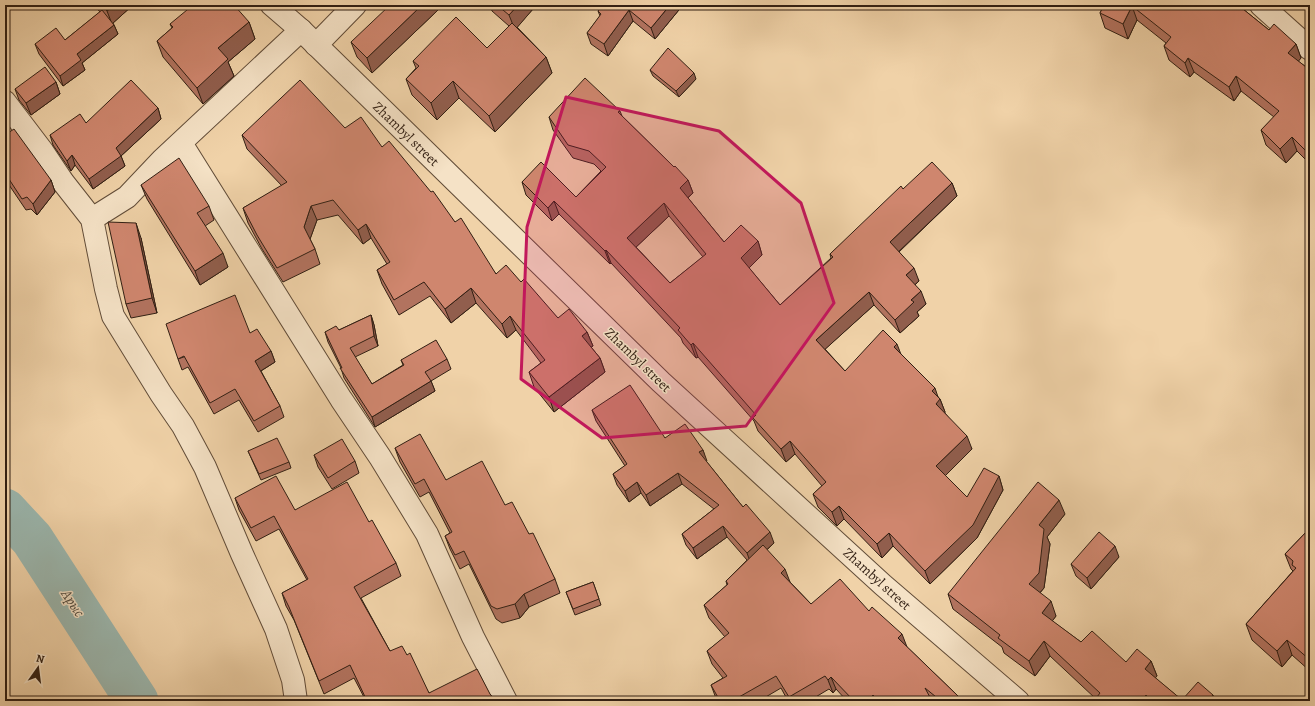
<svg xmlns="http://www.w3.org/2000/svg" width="1315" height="706" viewBox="0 0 1315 706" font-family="Alegreya,serif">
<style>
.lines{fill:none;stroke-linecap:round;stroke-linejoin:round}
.river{stroke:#9bb6ad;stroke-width:43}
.minor-casing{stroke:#614c38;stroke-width:24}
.minor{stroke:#f5e2c6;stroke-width:22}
.wall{fill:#b2735f;stroke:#311f13;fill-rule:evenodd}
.shaded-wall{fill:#915e4d;stroke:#311f13}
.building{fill:#cf866e;stroke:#311f13;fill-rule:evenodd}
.marked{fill:#c2185b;fill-opacity:0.2;stroke:#c2185b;stroke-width:3;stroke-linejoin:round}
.labels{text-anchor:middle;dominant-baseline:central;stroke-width:3;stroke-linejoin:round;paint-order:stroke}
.street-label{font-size:14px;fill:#311f13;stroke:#f5e2c6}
.water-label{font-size:15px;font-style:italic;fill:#514c41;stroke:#f5e2c6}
</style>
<rect width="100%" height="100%" fill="#f0d2a8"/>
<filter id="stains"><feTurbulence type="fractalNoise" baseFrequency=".005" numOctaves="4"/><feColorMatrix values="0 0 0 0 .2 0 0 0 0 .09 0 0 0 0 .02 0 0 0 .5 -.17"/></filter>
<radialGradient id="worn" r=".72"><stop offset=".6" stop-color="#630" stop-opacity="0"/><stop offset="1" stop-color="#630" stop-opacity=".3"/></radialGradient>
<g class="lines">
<!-- river -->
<polyline class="river" points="5,510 32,539 137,701"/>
<defs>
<g id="minor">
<polyline points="272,5 301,30 661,382 883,585 1018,701"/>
<polyline points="1261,5 1310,49"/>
<polyline points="316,45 355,5"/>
<polyline points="5,102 43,152 63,182 92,219 106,289 113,316 161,394 183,426 205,467 242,554 276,629 293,680 296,701"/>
<polyline points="181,143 341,399 380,457 427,534 473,637 506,701"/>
<polyline points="92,219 127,197 162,160 301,30"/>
</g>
</defs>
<!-- minor casing -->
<use href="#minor" class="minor-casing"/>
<!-- minor -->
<use href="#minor" class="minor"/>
</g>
<!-- wall -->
<g class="wall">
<polygon points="94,5 133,5 113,23 114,25 118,34 82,63 85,70 63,86 39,54 35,44 65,40 100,12"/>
<polygon points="490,5 531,5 533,9 517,27 546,57 552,73 495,132 459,98 437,120 412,95 406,79 416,68 413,61 487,48 509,26 492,11"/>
<polygon points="683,5 655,39 633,21 608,56 591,44 587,33 600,16 598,11"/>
<polygon points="1104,5 1238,5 1269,30 1296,44 1301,58 1298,61 1306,67 1307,70 1310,73 1310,164 1297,151 1286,163 1266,145 1261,130 1274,117 1241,91 1234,101 1194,72 1190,77 1169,60 1164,46 1166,43 1137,20 1128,39 1105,28 1100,13"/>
<polygon points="437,7 438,10 372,73 357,57 351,42"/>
<polygon points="249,22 255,39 228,62 234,76 203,104 163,57 157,41 172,28 170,24"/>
<polygon points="650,70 696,79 679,97 653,76"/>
<polygon points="56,82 60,94 31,115 19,100 15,89"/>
<polygon points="158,108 161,119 121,156 125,166 93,189 75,165 71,171 53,145 50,135 86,123"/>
<path d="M620 111 622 116 674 167 688 180 693 193 688 198 724 242 758 241 762 255 749 268 780 305 831 258 830 254 903 189 952 183 957 196 899 252 919 281 915 285 926 304 917 312 919 316 900 333 874 305 825 349 845 371 900 353 940 399 945 412V413L972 449 945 475 967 497 999 476 1003 490 977 538 930 584 893 546 882 558 844 519 837 526 818 507 813 494 822 486 795 454 786 462 758 431 754 421 698 357 696 358 683 343 681 338 611 263 610 264 559 214 552 221 526 195 522 182 576 197 601 171 594 164 573 158 553 130 549 117ZM669 216 703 257 670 283 636 247Z"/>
<polygon points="345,128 382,147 455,222 496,274 521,282 558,318 587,332 593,346 591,347 600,358 605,372 554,412 534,387 529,372 541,363 516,330 507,338 476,303 451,323 430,296 399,315 382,284 377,270 387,264 371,238 363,244 338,215 317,220 310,239 315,249 320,264 283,282 262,249 248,223 243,208 282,186 247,149 242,135"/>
<polygon points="5,135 51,180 55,192 37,215 31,209 26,210 5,179"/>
<polygon points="141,185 209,206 214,220 205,226 228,267 200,285 147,199"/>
<polygon points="141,238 157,313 131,318 126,304"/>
<polygon points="371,315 374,325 378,346 355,357 372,384 403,365 401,360 447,359 451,369 431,381 435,391 375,427 344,378 341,368 328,342 325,332 339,330"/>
<polygon points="250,333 271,351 275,362 261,371 280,406 284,417 258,432 239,400 214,414 188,367 182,370 178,359"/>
<polygon points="592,410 665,438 703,450 706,461 743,507 774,543 767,550 790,582 811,604 869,611 907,647 958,696 960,701 847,701 836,689 833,693 829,689 809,701 788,701 781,688 759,701 717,701 711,685 723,678 712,664 707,651 725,637 709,618 704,605 727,585 726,581 747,560 727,537 697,559 686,545 682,534 714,509 682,484 650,506 641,493 629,502 617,485 613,474 625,466 596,421"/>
<polygon points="395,448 446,480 505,505 529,534 555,579 560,593 529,607 520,618 502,623 496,619 469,564 460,569 450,549 445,536 450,533 429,492 420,497 400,462"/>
<polygon points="248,451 289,462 291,468 261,480"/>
<polygon points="314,455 355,461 359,473 332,489 318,467"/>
<polygon points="235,498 295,510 369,522 396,563 401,576 361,598 390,651 407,655 429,693 490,694 494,699 499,701 366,701 354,678 324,694 294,620 286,606 282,593 307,580 279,529 256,541 239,510"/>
<polygon points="1065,514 1047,537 1050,544 1044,588 1040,593 1056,616 1052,621 1081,642 1126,662 1151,661 1157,676 1155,678 1182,700 1213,695 1215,701 1094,701 1096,699 1050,656 1035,676 1004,653 1002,647 953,609 948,594"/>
<polygon points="1310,528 1310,671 1292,655 1282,667 1252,640 1246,624 1293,571 1291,569 1285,554"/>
<polygon points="1119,557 1091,589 1076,576 1071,564"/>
<polygon points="593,582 601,605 575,615 566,592"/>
</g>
<!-- shaded-wall -->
<g class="shaded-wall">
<polygon points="114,5 133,5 112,24 107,11"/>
<polygon points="422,5 439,5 437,7 438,10 372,73 367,58"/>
<polygon points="518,5 531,5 533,9 515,30 509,15"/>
<polygon points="670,5 683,5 655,39 651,28"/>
<polygon points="1132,6 1137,20 1128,39 1123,24"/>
<polygon points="629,10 633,21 608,56 604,44"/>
<polygon points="249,22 255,39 228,62 234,76 203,104 197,88 218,48"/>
<polygon points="114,25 118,34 82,63 85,70 63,86 60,76 77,54"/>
<polygon points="1296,44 1301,58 1294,67 1288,53"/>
<polygon points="546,57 552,73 495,132 489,116"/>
<polygon points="1188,58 1194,72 1190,77 1185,63"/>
<polygon points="694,73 696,79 679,97 676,91"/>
<polygon points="1236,76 1241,91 1234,101 1229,87"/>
<polygon points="453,81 459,98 437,120 431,103"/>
<polygon points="56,82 60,94 31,115 26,103"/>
<polygon points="158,108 161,119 121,156 125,166 93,189 89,179 116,148"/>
<polygon points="1292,137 1297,151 1286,163 1280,149"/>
<polygon points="72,155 75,165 71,171 67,161"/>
<polygon points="51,180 55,192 37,215 33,204"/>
<polygon points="688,180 693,193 684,201 680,188"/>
<polygon points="952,183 957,196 895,255 890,242"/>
<polygon points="554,201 559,214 552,221 548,208"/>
<polygon points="664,203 669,216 632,251 627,238"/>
<polygon points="311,206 317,220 309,242 304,227"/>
<polygon points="136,223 141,238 157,313 152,298"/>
<polygon points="366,224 371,238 363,244 358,230"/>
<polygon points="758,241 762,255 746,271 741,258"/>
<polygon points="606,250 611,263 610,264 605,251"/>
<polygon points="223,253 228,267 200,285 195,271"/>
<polygon points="914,268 919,281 911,288 906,275"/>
<polygon points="471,288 476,303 451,323 445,309"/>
<polygon points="921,291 926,304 917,312 919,316 900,333 895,320 911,300"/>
<polygon points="869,292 874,305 821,353 816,340"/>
<polygon points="371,315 374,325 378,346 374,336"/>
<polygon points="510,316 516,330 507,338 502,324"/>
<polygon points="587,332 593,346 587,350 582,336"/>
<polygon points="693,343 698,357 696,358 691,345"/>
<polygon points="897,344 902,357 894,347"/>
<polygon points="271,351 275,362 259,372 255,361"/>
<polygon points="600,358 605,372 554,412 549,397"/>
<polygon points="431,381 435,391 375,427 372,417"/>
<polygon points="935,388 939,400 940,399 945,412 941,417 932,391"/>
<polygon points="967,436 972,449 941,480 936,466"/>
<polygon points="790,441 795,454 786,462 781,449"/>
<polygon points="703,450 707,461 703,463 699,452"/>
<polygon points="678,473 682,484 650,506 646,495"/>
<polygon points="999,476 1003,490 977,538 930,584 925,571"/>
<polygon points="637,482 641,493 629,502 625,491"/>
<polygon points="1059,500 1065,514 1047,537 1050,544 1044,588 1034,599 1029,584 1039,525"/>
<polygon points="839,506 844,519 837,526 832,512"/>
<polygon points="723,526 727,537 697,559 693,548"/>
<polygon points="770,532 774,543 751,564 747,553"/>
<polygon points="889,533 893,546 882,558 877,544"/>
<polygon points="1115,546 1119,557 1091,589 1087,578"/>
<polygon points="785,569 790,582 785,586 781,573"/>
<polygon points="524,594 529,607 520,618 515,604"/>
<polygon points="1051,601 1056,616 1047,628 1042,613"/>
<polygon points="902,634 907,647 898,638"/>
<polygon points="1287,640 1292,655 1282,667 1277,651"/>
<polygon points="1044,641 1050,656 1035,676 1029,661"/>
<polygon points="1151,661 1157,676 1150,684 1145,669"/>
<polygon points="831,677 836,689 833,693 828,680"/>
<polygon points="873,695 875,701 867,701"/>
<polygon points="1146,695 1148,701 1141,701"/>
<polygon points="1213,695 1215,701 1207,701"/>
<polygon points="958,696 960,701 954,701"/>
</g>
<!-- building -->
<g class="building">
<polygon points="101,5 114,5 107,11"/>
<polygon points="193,5 234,5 249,22 218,48 228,59 197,88 157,41 173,27 170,24"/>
<polygon points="390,5 422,5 367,58 351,42"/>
<polygon points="497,5 518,5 509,15"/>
<polygon points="603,5 670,5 651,28 629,10 604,44 587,33 601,14 598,11"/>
<polygon points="1104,5 1238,5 1269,30 1274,24 1296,44 1288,53 1306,67 1305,68 1310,73 1310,155 1292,137 1280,149 1261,130 1279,111 1236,76 1229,87 1188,58 1185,63 1164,46 1171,37 1132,6 1123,24 1100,13"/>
<polygon points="102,10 114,25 77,54 81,60 60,76 35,44 56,28 65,40"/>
<polygon points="456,17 487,48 512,23 546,57 489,116 453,81 431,103 406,79 419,66 413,61"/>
<polygon points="668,48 694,73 676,91 650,70"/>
<polygon points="45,67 56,82 26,103 15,89"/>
<path d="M585 78 620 111 618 112 674 167 675 166 688 180 680 188 724 242 741 225 758 241 741 258 780 305 833 257 830 254 901 186 903 189 932 162 952 183 890 242 914 268 906 275 921 291 911 300 914 302 895 320 869 292 816 340 845 371 883 330 897 344 894 347 935 388 932 391 940 399 936 404 967 436 936 466 967 497 984 468 999 476 973 525 925 571 889 533 877 544 839 506 832 512 813 494 826 482 790 441 781 449 753 418 756 415 693 343 691 345 678 330 680 328 606 250 605 251 554 201 548 208 522 182 541 162 576 197 606 167 589 151 568 145 549 117ZM664 203 706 254 670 283 627 238Z"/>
<polygon points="131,80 158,108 116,148 121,156 89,179 72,155 67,161 50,135 80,114 86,123"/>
<polygon points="300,80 345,128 361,117 382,147 389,141 431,192 433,191 455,222 461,218 496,274 506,265 521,282 524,279 558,318 569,309 587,332 582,336 600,358 549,397 529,372 545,360 510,316 502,324 471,288 445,309 424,282 394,300 377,270 390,262 366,224 358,230 333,200 311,206 304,227 315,249 277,268 257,235 243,208 287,182 242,135"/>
<polygon points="14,129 51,180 33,204 27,197 22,199 5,173 5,135"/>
<polygon points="179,158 209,206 197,213 223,253 195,271 141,185"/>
<polygon points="108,222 136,223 152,298 126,304"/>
<polygon points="235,295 250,333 257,329 271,351 255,361 280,406 254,421 235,389 210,403 184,356 178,359 166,324"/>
<polygon points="371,315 374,336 350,348 372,384 404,365 401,360 436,340 447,359 425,372 431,381 372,417 340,368 342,368 325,332 336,326 339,330"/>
<polygon points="630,385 665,438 685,424 703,450 699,452 743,507 746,504 770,532 747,553 723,526 693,548 682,534 719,505 678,473 646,495 637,482 625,491 613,474 627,464 592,410"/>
<polygon points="420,434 446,480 482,461 505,505 512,502 529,534 533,533 555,579 524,594 515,604 497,609 491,606 464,551 455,555 445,536 452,532 424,479 415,484 395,448"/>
<polygon points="277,438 289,462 259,474 248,451"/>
<polygon points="342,439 355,461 328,478 314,455"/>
<polygon points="276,476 295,510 347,482 369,522 372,520 396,563 354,587 390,651 402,646 407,655 410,653 429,693 477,669 490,694 494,699 499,701 367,701 350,665 319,681 289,607 282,593 308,579 274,516 251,528 235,498"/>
<polygon points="1038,482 1059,500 1039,525 1044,529 1039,573 1029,584 1051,601 1042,613 1081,642 1092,631 1126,662 1137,649 1151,661 1145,669 1182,700 1198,682 1213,695 1207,701 1152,701 1146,695 1141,701 1094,701 1100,693 1044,641 1029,661 998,638 1000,635 948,594"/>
<polygon points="1310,528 1310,660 1287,640 1277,651 1246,624 1296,568 1292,565 1293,561 1285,554"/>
<polygon points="1099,532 1115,546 1087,578 1071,564"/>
<polygon points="763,545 785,569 781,573 811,604 840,579 869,611 872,607 902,634 898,638 958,696 954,701 941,701 925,688 932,701 879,701 873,695 867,701 854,701 831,677 828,680 825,676 789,697 776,676 732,701 720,701 711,685 727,676 707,651 729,633 704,605 728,584 726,581"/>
<polygon points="593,582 599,599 573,609 566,592"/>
</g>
<!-- marked area -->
<path class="marked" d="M566 97 719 131 801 203 834 303 746 426 602 438 521 379 527 227Z"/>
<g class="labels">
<!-- street labels -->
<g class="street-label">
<text transform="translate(406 134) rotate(44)">Zhambyl street</text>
<text transform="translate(638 360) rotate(44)">Zhambyl street</text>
<text transform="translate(877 579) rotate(42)">Zhambyl street</text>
</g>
<!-- water labels -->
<g class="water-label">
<text transform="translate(73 603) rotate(57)">Арыс</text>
</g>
</g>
<!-- margin -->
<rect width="1315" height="706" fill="none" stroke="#f0d2a8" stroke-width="20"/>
<rect x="6" y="6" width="1303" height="694" fill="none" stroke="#311f13" stroke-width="2"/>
<rect x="10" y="10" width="1295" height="686" fill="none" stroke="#311f13"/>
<!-- north arrow -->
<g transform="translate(38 668) rotate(14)" stroke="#f5e2c6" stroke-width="3" paint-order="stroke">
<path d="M0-3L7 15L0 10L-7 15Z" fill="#311f13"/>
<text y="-6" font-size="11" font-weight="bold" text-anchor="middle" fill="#311f13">N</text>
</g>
<rect width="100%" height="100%" filter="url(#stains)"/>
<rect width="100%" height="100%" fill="url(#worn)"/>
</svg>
